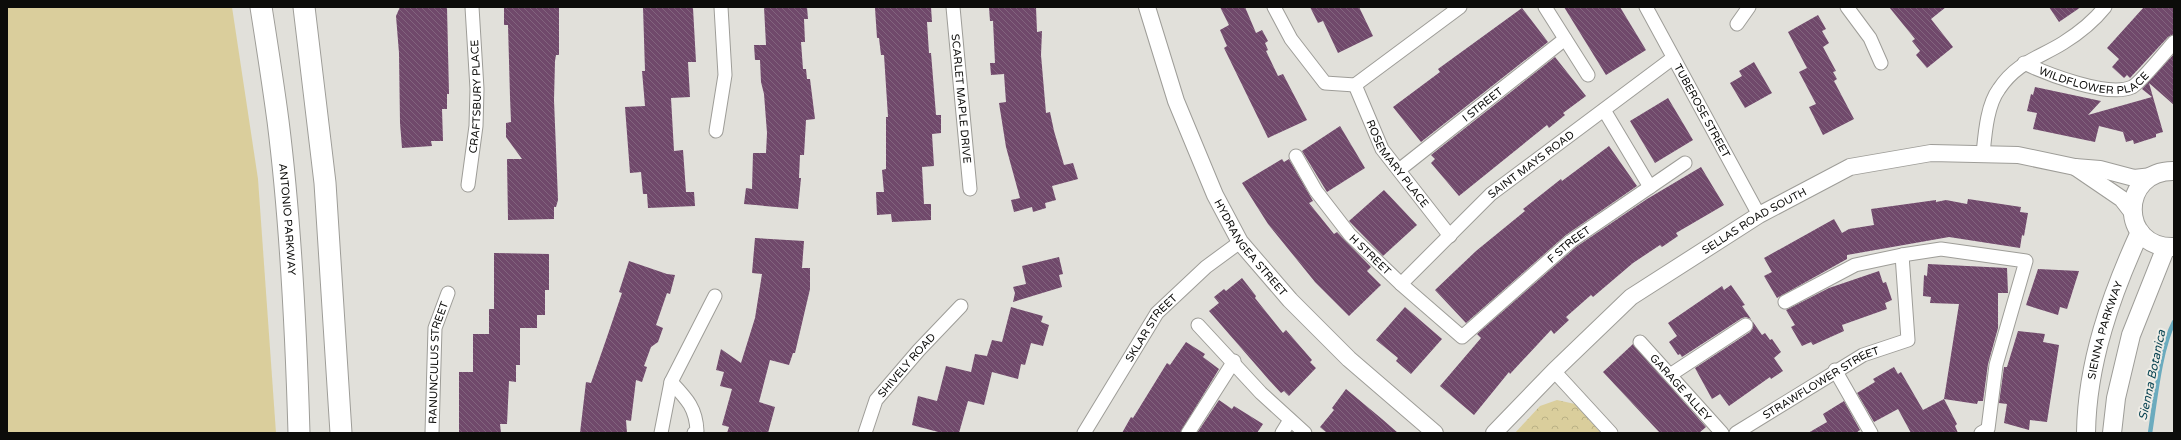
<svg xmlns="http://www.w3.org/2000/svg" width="2181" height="440" viewBox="0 0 2181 440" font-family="'Varela Round',sans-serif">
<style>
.green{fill:#dace9c}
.park{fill:url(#park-crowns)}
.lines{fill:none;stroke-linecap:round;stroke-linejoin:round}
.stream{stroke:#6babbe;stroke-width:4.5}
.building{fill:url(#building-back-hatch)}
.minor-casing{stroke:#9e9d98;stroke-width:15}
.tertiary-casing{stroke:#9e9d98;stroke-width:18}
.secondary-casing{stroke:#9e9d98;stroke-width:20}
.primary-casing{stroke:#9e9d98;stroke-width:23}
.minor{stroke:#fff;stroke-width:13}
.tertiary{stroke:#fff;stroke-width:16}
.secondary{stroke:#fff;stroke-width:18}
.primary{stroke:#fff;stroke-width:21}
.labels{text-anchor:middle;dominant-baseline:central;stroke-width:4;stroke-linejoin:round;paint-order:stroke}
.street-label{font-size:11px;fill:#0c0c0a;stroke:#efede7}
.water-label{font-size:12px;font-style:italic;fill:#094452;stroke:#efede7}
</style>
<defs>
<pattern id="park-crowns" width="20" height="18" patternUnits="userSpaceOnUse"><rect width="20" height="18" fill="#dace9c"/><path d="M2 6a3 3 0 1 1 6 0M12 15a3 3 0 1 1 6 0" fill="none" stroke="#bab085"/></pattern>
<pattern id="building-back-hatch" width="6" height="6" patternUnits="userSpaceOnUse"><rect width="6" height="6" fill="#70496b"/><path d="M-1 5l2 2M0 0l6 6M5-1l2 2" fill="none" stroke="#82647e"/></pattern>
</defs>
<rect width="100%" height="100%" fill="#e1e0da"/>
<!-- green -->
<polygon class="green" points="7,7 232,7 258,179 276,433 7,433"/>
<!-- park -->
<polygon class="park" points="1557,400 1575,404 1601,433 1515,433 1540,406"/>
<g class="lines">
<!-- stream -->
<path class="stream" d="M2150 433C2155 402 2160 349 2174 322"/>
</g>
<!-- building -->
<g class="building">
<polygon points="400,7 447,7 449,94 447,94 447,109 442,109 443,141 431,141 432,146 402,148 400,123 399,53 396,16"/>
<polygon points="504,7 559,7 559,55 556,55 555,61 554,100 558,200 556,207 554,207 554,219 508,220 507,159 522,159 506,137 506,123 511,122 510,97 508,25 504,25"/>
<polygon points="643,7 693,8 696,62 688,62 690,97 671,98 674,151 683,150 686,192 694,192 695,206 648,208 647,194 643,194 641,172 630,173 625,107 645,106 642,71 645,71"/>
<polygon points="764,7 807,7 808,19 804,19 805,42 801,42 803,69 806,69 807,79 810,79 815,119 806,120 804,155 800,155 799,178 801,178 798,209 744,204 746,188 752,189 753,153 766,153 767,133 764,94 761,82 760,60 755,60 754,45 766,45"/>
<polygon points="931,7 932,22 927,22 929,53 931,53 936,115 941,115 941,133 932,134 934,166 922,167 924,204 931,204 931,220 892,222 891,214 877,215 876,192 884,192 882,170 886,169 886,117 888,117 884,55 881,55 879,38 877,38 875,8"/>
<polygon points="989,7 1036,7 1037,32 1042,31 1041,55 1046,113 1050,112 1054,131 1064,165 1073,163 1078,179 1052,186 1056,200 1045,203 1046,208 1033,212 1032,207 1014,212 1011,200 1020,198 1006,147 999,103 1006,102 1004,74 991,75 990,63 995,63 993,21 990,21"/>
<polygon points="1220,7 1245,7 1256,33 1262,30 1268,41 1265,43 1268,50 1266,51 1278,76 1283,74 1307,120 1268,138 1224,48 1227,46 1220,30 1229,25"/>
<polygon points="1310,7 1359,7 1373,36 1338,53 1323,21 1318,23"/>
<polygon points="1564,7 1620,7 1646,50 1606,75"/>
<polygon points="1889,7 1946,7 1931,19 1953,47 1927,68 1916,55 1920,51 1912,41 1915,39"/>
<polygon points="2049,7 2081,7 2059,22"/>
<polygon points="2144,7 2174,7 2174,34 2168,37 2130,78 2127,75 2124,78 2112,67 2119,59 2107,48"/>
<polygon points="1522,8 1548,42 1421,142 1393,107 1440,72 1438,69"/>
<polygon points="1818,15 1826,29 1822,31 1829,43 1823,47 1836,71 1833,72 1837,79 1834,81 1854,119 1823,135 1809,107 1816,104 1799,72 1807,68 1788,32"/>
<polygon points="2174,54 2174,105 2149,83 2163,132 2156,134 2156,137 2134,144 2133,140 2126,142 2123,132 2099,126 2095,142 2033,129 2037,113 2027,111 2031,94 2033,95 2035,87 2101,101 2088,115 2152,97 2142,89"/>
<polygon points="1555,57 1586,96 1563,113 1565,115 1549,128 1547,125 1459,196 1431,163 1435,159 1431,155"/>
<polygon points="1754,62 1772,93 1745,108 1730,83 1742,76 1739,71"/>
<polygon points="1668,98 1693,140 1655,163 1630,121"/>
<polygon points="1340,126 1365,168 1327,192 1302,151"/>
<polygon points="1609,146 1637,186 1566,235 1466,323 1435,290 1476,251 1525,211 1523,209 1561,179 1562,181"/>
<polygon points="1282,159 1284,162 1289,159 1313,201 1309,203 1334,234 1337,232 1371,267 1367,271 1381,285 1349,316 1315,282 1268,224 1242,183"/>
<polygon points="1701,167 1724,205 1676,233 1678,236 1662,247 1660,245 1633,263 1593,297 1591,295 1566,317 1569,320 1554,334 1551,330 1510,374 1509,372 1474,415 1440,386 1481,338 1477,334 1576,247 1647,199"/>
<polygon points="1384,190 1417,225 1383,256 1349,221"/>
<polygon points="1968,199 2021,207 2020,212 2028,213 2024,236 2022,235 2020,248 1949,237 1847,255 1847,259 1777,298 1764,276 1772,272 1764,258 1834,219 1842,233 1849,229 1874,225 1871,209 1936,200 1936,202 1946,200 1967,204"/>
<polygon points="755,238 804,241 802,268 810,268 810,289 795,353 793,353 789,365 770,360 759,402 775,407 768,433 727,433 729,427 722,425 732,389 720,386 724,372 716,370 721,349 741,363 755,318 762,274 752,273"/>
<polygon points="494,253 549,254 549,290 545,290 545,315 537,315 537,328 520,328 520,365 516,365 516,382 509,381 507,424 500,424 501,433 459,433 459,372 473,372 473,334 489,334 489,309 494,309"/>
<polygon points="1059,257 1063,274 1059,275 1062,287 1013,302 1015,293 1013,287 1026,284 1022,266"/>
<polygon points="629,261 667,274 675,275 670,294 667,293 656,325 663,328 658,342 651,347 644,366 647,367 642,382 636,380 631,421 626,420 627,433 580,433 586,382 591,383 607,337 622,293 619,292"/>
<polygon points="1928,264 2007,268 2008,293 1998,293 1998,328 1988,364 1983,401 1978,401 1977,404 1944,399 1959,304 1930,303 1931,297 1923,296 1924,275 1927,276"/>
<polygon points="2038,269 2079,271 2067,309 2060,307 2058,315 2026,305"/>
<polygon points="1879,271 1883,283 1886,282 1892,300 1885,303 1887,309 1842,325 1844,331 1813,345 1811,342 1802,346 1791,327 1795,325 1786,310 1829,288"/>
<polygon points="1242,278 1256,296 1255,298 1283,333 1286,330 1312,360 1310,362 1316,368 1289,396 1284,391 1281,393 1269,380 1209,311 1219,303 1214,297 1224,289 1226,291"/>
<polygon points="1731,285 1745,305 1742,306 1751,319 1746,317 1742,318 1682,357 1680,354 1678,355 1669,342 1677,336 1668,323 1722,286 1724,290"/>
<polygon points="1011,307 1043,316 1041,322 1049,325 1043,346 1031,343 1025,365 1021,364 1018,379 992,372 984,405 968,401 959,433 942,433 912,425 918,396 937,401 946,366 971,372 975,354 987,356 992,340 1002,342"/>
<polygon points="1405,307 1442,339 1411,374 1396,361 1398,358 1376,340"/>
<polygon points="1753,322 1762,335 1765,333 1770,340 1772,339 1781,352 1774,358 1783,371 1771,379 1770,377 1729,406 1720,394 1712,399 1695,368 1750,332 1753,328"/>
<polygon points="2018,331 2045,334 2043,342 2059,345 2047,422 2030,420 2029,430 2004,423 2007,404 1999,403 2004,367 2004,365 2004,367 2007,367"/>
<polygon points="1186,342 1205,354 1203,357 1219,369 1180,433 1122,433 1131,417 1133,418 1167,363 1170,365"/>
<polygon points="1633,344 1706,427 1699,433 1660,433 1603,372"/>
<polygon points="1894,367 1898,374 1901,372 1923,410 1944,399 1957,424 1955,426 1958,433 1911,433 1898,409 1874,422 1857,393 1875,382 1873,379"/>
<polygon points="1346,389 1382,419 1398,433 1327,433 1320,427 1334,410 1332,408"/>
<polygon points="1219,400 1232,409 1234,406 1263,424 1257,433 1197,433"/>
<polygon points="1844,401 1860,430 1856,433 1808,433 1827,422 1823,414"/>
</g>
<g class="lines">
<defs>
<g id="minor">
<path id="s1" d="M953 7 970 189"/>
<polyline points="1274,7 1291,39 1325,83 1355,85"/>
<polyline points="1545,7 1588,75"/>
<path id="s2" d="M1646 7 1759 215"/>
<polyline points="1847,7 1870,38 1881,63"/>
<polyline points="1737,24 1749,7"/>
<path id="s3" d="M2024 63C2047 74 2108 98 2132 87 2139 84 2167 50 2174 42"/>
<path id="s4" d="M1355 85 1382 149 1450 236"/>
<polyline points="1355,85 1460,7"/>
<polyline points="1604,110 1650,187"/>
<polyline points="716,131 725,75 721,7"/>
<path d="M1983 154C1985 134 1987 105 1999 89 2017 62 2039 58 2063 43 2079 33 2093 22 2105 7"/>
<path id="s5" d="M1296 156 1316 191 1350 235 1401 284 1462 337 1571 241 1685 163"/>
<path id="s6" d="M1399 170 1565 39"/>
<path id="s7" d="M468 185 476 126 477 89 472 7"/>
<path id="s8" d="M1401 284 1491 194 1673 58"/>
<polyline points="1785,302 1855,265 1902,255 1941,249 2026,261 1996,365 1988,429 1981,433"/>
<polyline points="1198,325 1261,393 1305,433"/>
<path id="s9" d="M1640 342 1722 433"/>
<polyline points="1835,370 1871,433"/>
<polyline points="1554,371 1611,433"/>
<polyline points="1670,375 1746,325"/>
<path d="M671 382C687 399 696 408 697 431L694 433"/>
<path id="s10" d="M432 433 435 328 448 293"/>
<polyline points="661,433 671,382 715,296"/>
<path id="s11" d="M865 433 876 400 919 350 961 306"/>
<path id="s12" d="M1084 433 1157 313 1206 267 1240 242"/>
<polyline points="1188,433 1234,361"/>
<polyline points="1282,433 1290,420"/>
<path id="s13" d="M1736 433 1863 355 1908 340 1902 255"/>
</g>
<g id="tertiary">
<path id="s14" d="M1147 7 1176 101 1215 195 1240 242 1290 300 1349 359 1435 433"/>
<polyline points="2075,167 2122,199 2132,212"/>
<path id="s15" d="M1494 433 1554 371 1631 297 1759 215 1850 167 1931 153 2018 155 2075 167 2100 169 2134 178 2152 176"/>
</g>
<g id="secondary">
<path d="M2174 171C2119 170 2119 249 2174 247"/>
<path id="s16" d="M2086 433C2087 363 2111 295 2140 232"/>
<polyline points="2112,433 2116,398 2131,335 2166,247"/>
</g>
<g id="primary">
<path id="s17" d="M261 7C267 45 273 83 278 121 291 224 296 329 299 433"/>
<polyline points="304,7 325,183 341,433"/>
</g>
</defs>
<!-- minor casing -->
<use href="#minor" class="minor-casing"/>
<!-- tertiary casing -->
<use href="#tertiary" class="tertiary-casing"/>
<!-- secondary casing -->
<use href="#secondary" class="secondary-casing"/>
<!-- primary casing -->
<use href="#primary" class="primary-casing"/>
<!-- minor -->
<use href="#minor" class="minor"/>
<!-- tertiary -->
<use href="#tertiary" class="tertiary"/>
<!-- secondary -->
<use href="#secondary" class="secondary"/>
<!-- primary -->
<use href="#primary" class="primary"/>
</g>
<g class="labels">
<!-- street labels -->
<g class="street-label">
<text stroke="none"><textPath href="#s3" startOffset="75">WILDFLOWER PLACE</textPath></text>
<text stroke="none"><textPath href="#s7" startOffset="89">CRAFTSBURY PLACE</textPath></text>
<text stroke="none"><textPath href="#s1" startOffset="92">SCARLET MAPLE DRIVE</textPath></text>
<text stroke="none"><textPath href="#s6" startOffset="106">I STREET</textPath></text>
<text stroke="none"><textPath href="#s2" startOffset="118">TUBEROSE STREET</textPath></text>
<text stroke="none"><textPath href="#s4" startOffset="90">ROSEMARY PLACE</textPath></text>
<text stroke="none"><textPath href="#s8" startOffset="177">SAINT MAYS ROAD</textPath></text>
<text stroke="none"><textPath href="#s17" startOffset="214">ANTONIO PARKWAY</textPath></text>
<text stroke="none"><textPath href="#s15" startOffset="338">SELLAS ROAD SOUTH</textPath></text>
<text stroke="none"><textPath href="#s5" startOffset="389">F STREET</textPath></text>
<text stroke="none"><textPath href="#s14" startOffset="264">HYDRANGEA STREET</textPath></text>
<text stroke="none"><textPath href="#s5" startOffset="124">H STREET</textPath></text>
<text stroke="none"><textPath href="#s12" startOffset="125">SKLAR STREET</textPath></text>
<text stroke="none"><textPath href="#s16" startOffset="105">SIENNA PARKWAY</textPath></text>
<text stroke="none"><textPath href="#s10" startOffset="71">RANUNCULUS STREET</textPath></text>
<text stroke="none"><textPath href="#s11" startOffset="81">SHIVELY ROAD</textPath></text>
<text stroke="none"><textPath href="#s13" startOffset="99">STRAWFLOWER STREET</textPath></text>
<text stroke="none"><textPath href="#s9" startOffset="61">GARAGE ALLEY</textPath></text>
</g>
<!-- water labels -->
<g class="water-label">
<text transform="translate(2152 375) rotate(-78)">Sienna Botanica</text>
</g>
</g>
<!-- border -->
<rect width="2181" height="440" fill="none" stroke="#0c0c0a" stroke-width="16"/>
</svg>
